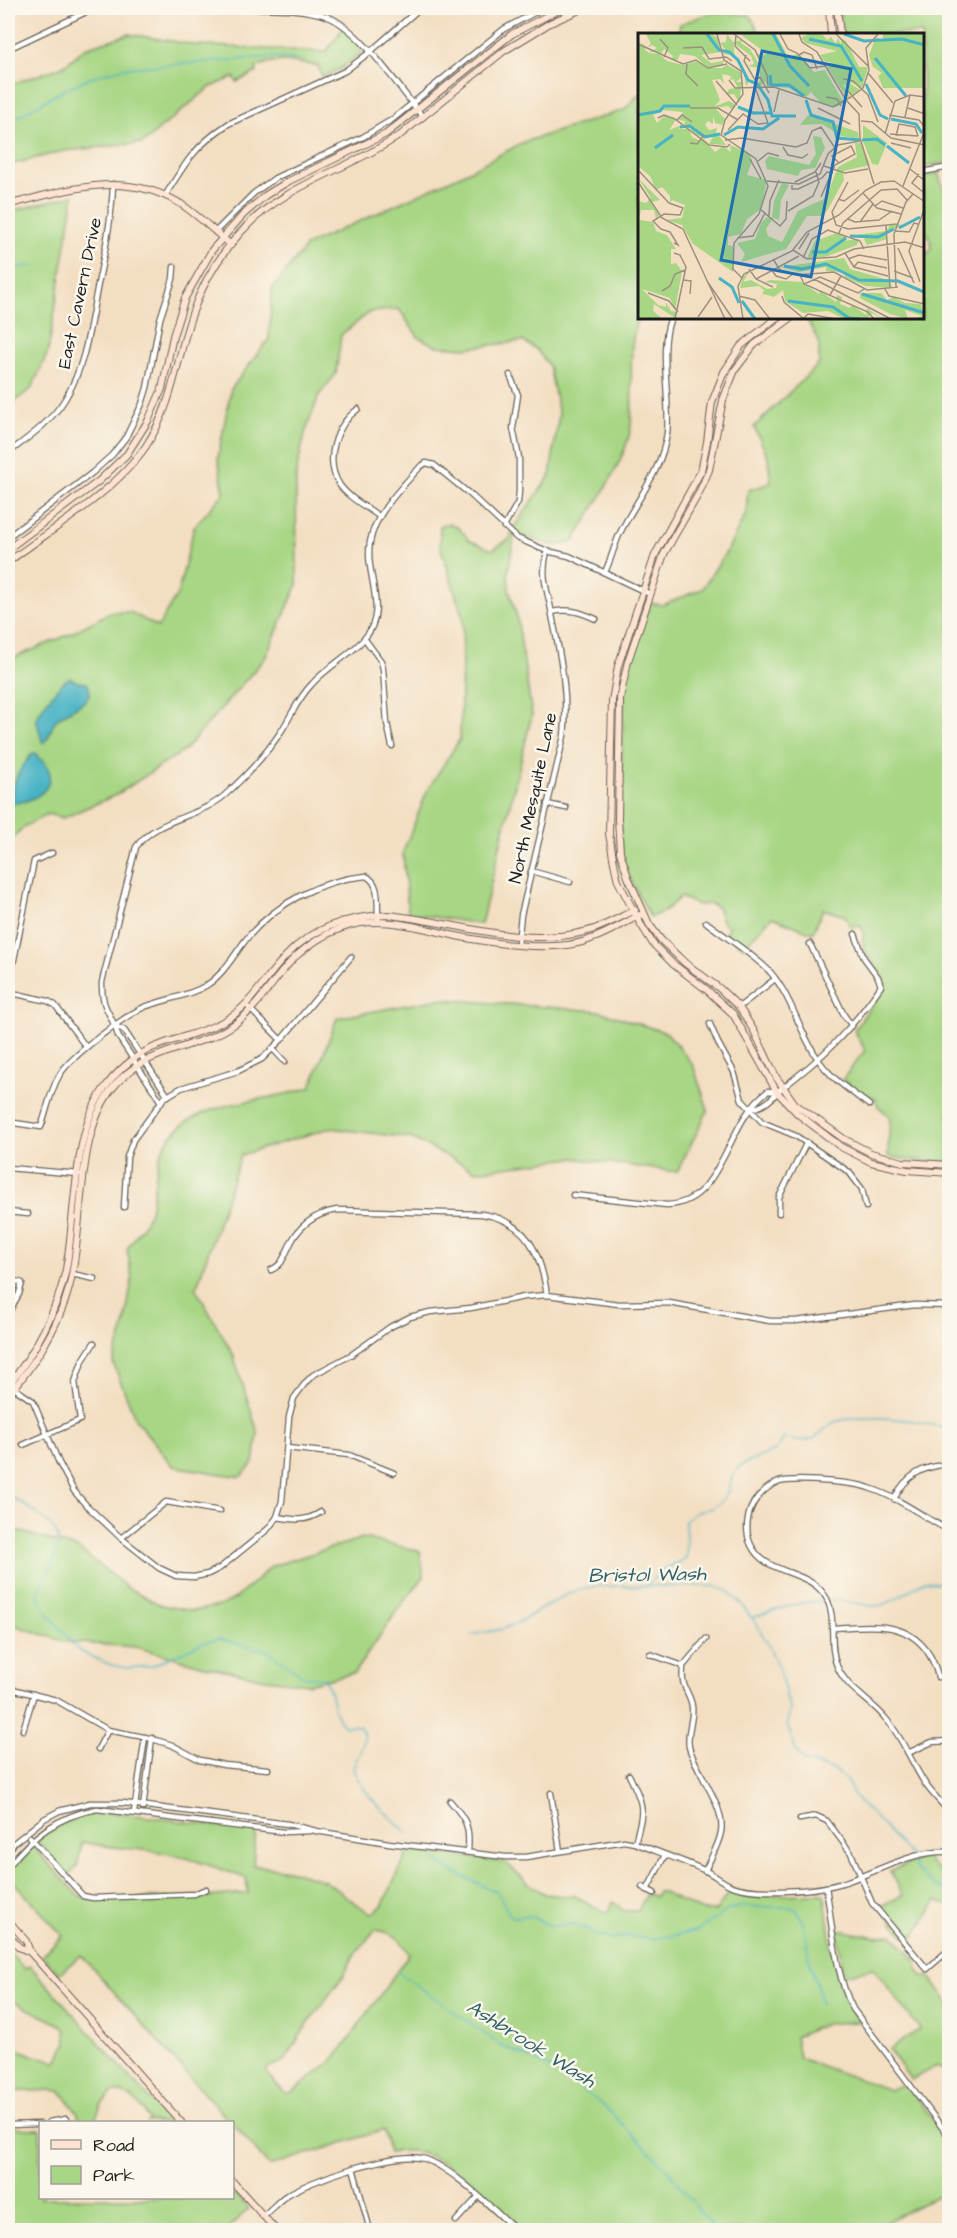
<svg xmlns="http://www.w3.org/2000/svg" width="957" height="2238" viewBox="0 0 957 2238" font-family="'Architects Daughter',sans-serif">
<style>
.green{fill:#a7d684;stroke:#627950;stroke-width:1.5;fill-rule:evenodd}
.water{fill:#47b3c4;stroke:#326870;stroke-width:1.5}
.lines{fill:none;stroke-linecap:round;stroke-linejoin:round}
.stream{stroke:#47b3c4;stroke-width:1.5}
.street-casing{stroke:#676056;stroke-width:7}
.secondary-casing{stroke:#676056;stroke-width:8}
.street{stroke:#fff;stroke-width:4.5}
.secondary{stroke:#fee3d1;stroke-width:6}
.labels{text-anchor:middle;dominant-baseline:central;stroke-width:5;stroke-linejoin:round;paint-order:stroke}
.street-label{font-size:18px;fill:#1c1c1c;stroke:#fbf7ec}
.water-label{font-size:20px;font-style:italic;fill:#2f6068;stroke:#fbf7ec}
.inset-river{fill:none;stroke:#47b3c4;stroke-width:3}
.inset-road{fill:none;stroke:#9d907f;stroke-width:1.5}
.view{fill:#1f6fb2;fill-opacity:0.15;stroke:#1f6fb2;stroke-width:3}
.inset-edge{fill:none;stroke:#1c1c1c;stroke-width:3}
</style>
<rect width="100%" height="100%" fill="#fbf7ec"/>
<filter id="ink" filterUnits="userSpaceOnUse"><feTurbulence type="fractalNoise" baseFrequency=".0167" numOctaves="2"/><feDisplacementMap in="SourceGraphic" scale="12" xChannelSelector="R" yChannelSelector="G"/><feConvolveMatrix kernelMatrix="1 2 1 2 8 2 1 2 1" color-interpolation-filters="sRGB"/></filter>
<filter id="wash" filterUnits="userSpaceOnUse"><feTurbulence type="fractalNoise" baseFrequency=".008" numOctaves="4" result="noise"/><feDisplacementMap in="SourceGraphic" scale="24" xChannelSelector="R" yChannelSelector="G"/><feGaussianBlur stdDeviation="1.35" result="paint"/><feColorMatrix in="noise" values="0 0 0 0 0 0 0 0 0 0 0 0 0 0 0 0 0 1.4 0 .05"/><feComposite in="paint" operator="in"/></filter>
<g filter="url(#wash)">
<rect width="100%" height="100%" fill="#f3dec1"/>
<!-- green -->
<g class="green">
<polygon points="839,8 949,8 949,162 923,167 922,34 842,34"/>
<polygon points="714,12 750,15 760,34 678,34 680,24"/>
<path d="M343 28 359 44 362 52 340 69 322 77 318 66C299 63 273 56 256 68L257 72 237 82 234 77 209 88 143 143 64 151 8 165V85L56 69 65 65 85 48 129 34 195 45 326 52Z"/>
<path d="M639 94V314C626 349 634 388 631 425 628 458 591 511 574 541 552 551 535 540 515 532L508 573 509 589 517 617 532 715 481 924 408 913 403 852 428 789 460 739 463 618 440 545V526L449 523 460 529 469 540 492 550 510 539 512 530 550 476 559 414 549 366 536 349 523 341 466 348 436 346 418 337 399 309 370 312 341 335 336 374 319 395 305 433 296 474 297 586 265 658 185 750 116 795 63 818 48 814 25 826 8 843V660L68 635 111 612H130L158 627 178 593 194 527 224 493 218 458 231 389 269 339 272 289 307 245 463 174 524 142 624 110Z"/>
<path d="M938 173 950 206 949 1162 908 1160 888 1156 890 1117 878 1106 875 1098 862 1093 842 1080 865 1050 854 1030 883 989C888 967 856 956 864 933L860 925 850 926 845 916 823 909 813 933 772 917 743 947 725 933 729 927 723 923 717 907 711 904 699 905 680 897 665 911 650 917 628 874 623 860 620 833 624 682 649 603 663 605 702 589 727 551 746 513 748 490 771 483 768 457 754 427 819 364V342L806 318H922L923 257 932 249 930 238 923 227V176Z"/>
<polygon points="74,195 48,352 32,388 8,407 8,212"/>
<path d="M440 999 599 1011 667 1033 693 1065 708 1110 677 1172 572 1158 476 1171 411 1138 330 1128 241 1155 196 1289 233 1354 258 1433 254 1463 240 1477 173 1466 136 1420 113 1363 125 1323 132 1278 127 1249C134 1237 147 1223 150 1210 155 1192 154 1173 160 1156 180 1097 264 1105 311 1087L337 1018Z"/>
<polygon points="8,1528 79,1549 128,1588 161,1605 192,1611 220,1606 236,1598 272,1566 363,1538 420,1551 424,1577 404,1601 354,1673 308,1684 266,1679 201,1665 136,1647 66,1642 8,1623"/>
<path d="M100 1812 118 1813 256 1831 253 1865 288 1870 325 1881 371 1914 382 1906 409 1850 505 1862 533 1887 545 1894 571 1897 573 1895 607 1913 613 1902 624 1911H638L647 1893 655 1897 658 1891 703 1911H716L731 1889 755 1895 823 1894 825 1898C831 1940 832 1986 859 2022L828 2023 795 2037 799 2058 889 2090 905 2083 949 2141V2197L939 2195 870 2230H674L669 2224 668 2230H523C493 2204 451 2157 412 2151 404 2150 396 2152 389 2153L384 2130 269 2166 232 2122H230L81 1955 59 1974 42 1955 63 1936 8 1876V1870L31 1844 78 1895 87 1899 208 1897 248 1893 246 1878C221 1870 196 1859 170 1854 141 1848 112 1849 82 1842L77 1867 68 1875 38 1842 39 1835C59 1824 76 1816 100 1812ZM375 1930C393 1932 401 1938 409 1954L341 2051 331 2062 292 2092 285 2093 267 2074V2070L269 2067 285 2061 306 2026 344 1975 354 1955Z"/>
<polygon points="925,1857 949,1881 949,1906 937,1900 910,1943 880,1907 903,1895 890,1871"/>
<polygon points="837,1930 877,1937 892,1934 915,1959 919,1972 924,1977 930,1977 949,2003 949,2071 936,2066 911,2080 889,2050 920,2029 873,1968 843,1975"/>
<path d="M8 1951 25 1969 30 1966 171 2122H147L149 2120C141 2106 131 2090 113 2092L101 2105 94 2122H79L78 2114 61 2091C43 2088 26 2094 8 2090V2047C17 2047 23 2051 32 2055 41 2059 46 2056 56 2063 61 2056 61 2049 67 2043L66 2030 63 2026 12 2001 8 1996Z"/>
<polygon points="8,2128 40,2129 40,2198 232,2198 233,2191 249,2209 225,2230 182,2230 181,2227 121,2227 110,2230 8,2230"/>
</g>
<!-- water -->
<g class="water">
<path d="M70 678 77 682 87 683C100 705 62 708 54 723 50 730 50 739 43 743 41 738 37 724 37 720 37 712 62 680 70 678Z"/>
<path d="M36 753 39 759 44 761C46 765 50 771 50 775 49 797 24 803 8 804 7 795 12 793 14 785 18 770 23 767 32 754Z"/>
</g>
<g class="lines">
<!-- stream -->
<g class="stream">
<path d="M8 123C48 99 77 78 124 68L273 57 300 60"/>
<polyline points="8,269 37,265"/>
<path d="M8 1495C21 1502 53 1522 58 1537 62 1548 43 1582 38 1594L40 1601 47 1612 79 1651 111 1665 127 1668 151 1666 200 1644 218 1639 268 1651 305 1677 324 1678C335 1693 330 1713 344 1726H359C371 1740 357 1754 353 1769 363 1795 388 1815 408 1833"/>
<path d="M646 1587 661 1571 686 1558C688 1545 685 1533 685 1520L697 1512 712 1508 721 1502 728 1491 733 1474 740 1466 776 1450 784 1438 798 1441 813 1439 834 1422 851 1418H885L914 1421 947 1428 950 1426"/>
<path d="M830 1600C845 1600 859 1605 874 1606 888 1607 912 1588 925 1581L938 1583 950 1588"/>
<path d="M752 1618C777 1609 799 1601 826 1601"/>
<polyline points="471,1635 503,1629 517,1623 571,1592 597,1586 714,1586 728,1591 742,1605 758,1626 768,1644 779,1669 790,1710 787,1724 796,1751 804,1761 836,1771 845,1779 859,1803 871,1813 911,1856 916,1869 936,1887 950,1891"/>
<path d="M432 1859 457 1874 495 1891 500 1896 509 1914 513 1917 530 1916 551 1926 574 1924 587 1929 596 1936 611 1939 628 1936 651 1939 683 1934 699 1930 728 1910 739 1907H787L796 1909C808 1925 805 1945 810 1964 814 1978 820 1989 821 2005"/>
<polyline points="397,1971 499,2044 555,2070 604,2106 668,2170 714,2230"/>
</g>
</g>
</g>
<g filter="url(#ink)">
<g class="lines">
<defs>
<g id="street">
<path d="M243 8C269 9 301 7 326 16 359 27 400 89 423 117"/>
<polyline points="8,49 86,12 99,8"/>
<polyline points="922,172 950,167"/>
<path d="M165 196C185 163 195 146 228 124L345 71 370 52 420 8"/>
<polyline points="215,232 254,193 275,178 363,137 393,119 504,29 543,8"/>
<path d="M358 409C336 425 324 459 339 484 348 498 367 507 380 517"/>
<path d="M8 453C29 437 51 422 65 399 86 365 90 324 98 284 105 251 112 218 113 184"/>
<polyline points="504,527 518,502 519,491 519,458 513,428 518,395 510,375"/>
<polyline points="8,537 92,473 112,455 126,437 142,404 147,388 160,319 173,279 174,267"/>
<path d="M605 572C611 560 614 546 620 533 636 500 662 471 667 433 671 401 658 346 671 318"/>
<path d="M552 612C569 608 580 612 596 619"/>
<polyline points="364,638 381,661 383,669 387,723 392,746"/>
<polyline points="547,804 566,808"/>
<polyline points="531,871 570,882"/>
<path d="M706 922C724 936 757 957 771 973 793 999 800 1035 820 1062 833 1080 852 1092 869 1105"/>
<path d="M518 944 521 915 564 736C569 695 560 655 552 615 548 589 540 579 547 551"/>
<polyline points="810,944 844,1015 852,1026"/>
<polyline points="8,989 34,861 52,853"/>
<polyline points="8,992 48,1001 55,1005 86,1047"/>
<polyline points="739,1007 775,979"/>
<polyline points="249,1008 281,1040"/>
<polyline points="710,1024 718,1043 734,1072 742,1100 762,1122 796,1136 849,1172 862,1189 866,1207"/>
<polyline points="115,1026 124,1030 168,1096"/>
<polyline points="273,1049 285,1062"/>
<path d="M161 1102 118 1036C112 1012 101 1011 102 982L136 847C157 818 199 818 225 795 246 776 267 753 282 730 292 714 299 697 312 684 327 667 349 656 364 639 390 610 364 575 370 542 375 513 401 488 420 467L426 463 434 465 472 496 517 538 547 551 569 556 650 594"/>
<path d="M751 1109C761 1107 771 1101 777 1092 821 1059 850 1032 881 986L878 977 864 958 855 934"/>
<path d="M8 1122 41 1127C47 1111 50 1091 59 1076 68 1058 128 1013 147 1006 167 999 189 996 207 985 224 974 235 953 248 937 278 902 321 880 366 876 381 883 377 904 378 919"/>
<polyline points="8,1168 79,1174"/>
<path d="M573 1195 667 1205C725 1203 724 1122 768 1091L777 1092"/>
<polyline points="124,1207 127,1157 133,1140 164,1098 181,1088 238,1071 262,1059 281,1040 351,957"/>
<polyline points="8,1212 28,1214"/>
<polyline points="779,1213 779,1197 807,1142"/>
<path d="M271 1270C282 1265 283 1259 288 1249 297 1227 313 1214 337 1210L482 1214C528 1221 541 1254 547 1295"/>
<polyline points="72,1274 95,1279"/>
<polyline points="8,1279 22,1283 19,1294 8,1314"/>
<polyline points="8,1379 14,1388 33,1401 59,1463 74,1491 86,1505 121,1538 159,1568 176,1576 194,1577 208,1574 220,1568 268,1529 277,1517 282,1501 289,1417 294,1398 306,1382 313,1375 351,1355 390,1327 410,1317 430,1312 471,1308 524,1297 547,1295 619,1304 669,1303 770,1321 796,1321 915,1305 950,1306"/>
<polyline points="23,1445 80,1420 75,1382 82,1362 94,1343"/>
<polyline points="287,1448 349,1455 394,1473"/>
<path d="M894 1499C906 1475 923 1466 950 1464"/>
<path d="M277 1517C294 1520 306 1522 321 1512"/>
<path d="M950 1531C923 1517 898 1497 869 1488 854 1482 794 1478 779 1482 770 1485 763 1491 757 1498 747 1511 744 1530 751 1545 766 1577 811 1568 827 1599 837 1620 828 1645 837 1666 847 1690 870 1699 886 1719 903 1738 912 1764 926 1785 933 1795 942 1803 950 1813"/>
<polyline points="121,1538 166,1502 220,1511"/>
<path d="M833 1628C867 1626 904 1619 927 1651 933 1660 936 1667 938 1677"/>
<polyline points="650,1654 683,1666"/>
<polyline points="8,1688 56,1700 108,1730 149,1738 172,1745 200,1760 224,1765 268,1769"/>
<polyline points="23,1730 34,1694"/>
<polyline points="98,1749 108,1730"/>
<polyline points="908,1753 932,1742 950,1741"/>
<path d="M629 1775C645 1807 644 1808 635 1843"/>
<polyline points="551,1793 560,1851"/>
<path d="M450 1801C467 1820 470 1827 468 1852"/>
<polyline points="143,1808 152,1738"/>
<polyline points="134,1812 145,1737"/>
<polyline points="800,1819 816,1816 827,1821 851,1853 872,1903 927,1969 950,1949"/>
<polyline points="30,1837 83,1896 93,1898 194,1894 206,1889"/>
<path d="M8 1852 14 1843 44 1819 59 1811 90 1803H123L288 1824 316 1831 389 1843 505 1857H526L624 1841 635 1843C658 1852 681 1860 704 1870 713 1874 722 1882 732 1886 757 1895 820 1891 845 1882 880 1871 912 1850 950 1852"/>
<path d="M8 1867C32 1836 58 1816 97 1809L284 1832 310 1831"/>
<path d="M705 1871C710 1859 719 1845 721 1832 726 1807 696 1772 689 1747 686 1732 694 1720 692 1706 691 1697 684 1689 683 1680 682 1676 683 1671 683 1666L706 1639"/>
<polyline points="642,1887 654,1893"/>
<path d="M826 1887C833 1927 834 1972 853 2009L950 2138"/>
<polyline points="647,1890 665,1855"/>
<polyline points="49,2122 66,2119"/>
<polyline points="8,2125 40,2124"/>
<polyline points="353,2168 370,2230"/>
<path d="M263 2216C270 2210 277 2203 284 2197 309 2180 396 2150 425 2159 454 2169 492 2209 516 2230"/>
<polyline points="456,2221 478,2197"/>
</g>
<g id="secondary">
<polyline points="829,8 831,34"/>
<polyline points="837,8 840,34"/>
<path d="M8 205C66 190 125 169 181 204 199 216 214 231 231 245"/>
<polyline points="776,318 741,346 724,372 712,402 707,442 701,471 655,555 618,666 612,701 609,834 614,863 618,881 640,923 653,944 673,964 707,990 733,1014 777,1092 798,1114 841,1147 871,1162 907,1170 950,1173"/>
<polyline points="791,318 754,345 735,370 723,400 709,470 699,493 664,554 628,661 620,698 618,819 620,852 628,877 649,924 661,940 685,963 719,988 739,1007 754,1031 776,1077 795,1104 844,1139 871,1153 903,1162 950,1165"/>
<polyline points="8,549 99,481 127,454 148,421 162,389 173,336 185,298 212,250 243,215 266,195 289,181 386,134 512,34 562,8"/>
<path d="M8 562C52 529 115 492 146 446 174 403 176 360 192 314 202 284 220 255 241 232 284 184 346 171 399 136L504 51 550 23 584 8"/>
<path d="M8 1386C34 1354 58 1310 66 1269 76 1215 72 1128 107 1085 120 1068 139 1052 160 1045 188 1034 220 1029 242 1008 259 992 270 972 286 956 313 927 349 916 388 915 453 921 518 948 584 932 602 928 618 918 635 910"/>
<path d="M8 1396C34 1364 58 1329 69 1288 85 1228 74 1140 111 1090 145 1045 197 1052 236 1023 260 1005 274 978 295 957 308 945 325 934 342 928 378 914 421 928 456 936 492 943 531 949 567 945 593 942 617 927 640 915"/>
<polyline points="8,1920 26,1941 30,1952 181,2122"/>
<polyline points="8,1934 19,1947 30,1952"/>
<polyline points="232,2181 276,2230"/>
</g>
</defs>
<!-- street casing -->
<use href="#street" class="street-casing"/>
<!-- secondary casing -->
<use href="#secondary" class="secondary-casing"/>
<!-- street -->
<use href="#street" class="street"/>
<!-- secondary -->
<use href="#secondary" class="secondary"/>
</g>
</g>
<g class="labels">
<!-- street labels -->
<g class="street-label">
<text transform="translate(80 293) rotate(-78)">East Cavern Drive</text>
<text transform="translate(533 798) rotate(-78)">North Mesquite Lane</text>
</g>
<!-- water labels -->
<g class="water-label">
<text transform="translate(647 1575) rotate(-1)">Bristol Wash</text>
<text transform="translate(531 2044) rotate(32)">Ashbrook Wash</text>
</g>
</g>
<!-- overview -->
<g transform="translate(638 33)">
<rect width="286" height="286" fill="#f3dec1"/>
<path d="M8 1H71L79 4 83 19 63 22 73 30 86 28 84 33 69 34 57 23 42 21 39 28 33 27 35 23 26 16 23 21 20 19H11L19 15 14 12 6 16 11 20 21 21 29 28 45 32 59 28 69 35H84L89 32 102 39 103 45 98 49H104L101 70 96 61 88 62 91 56 100 55 95 46 92 47 93 43 84 41 86 51 82 46 74 47 82 67 77 73 91 68 98 72 94 77 90 73 77 75 87 86 84 92 77 90 75 83V91L70 88 67 92 71 97 79 95 78 99 88 112 71 111 76 102 67 105 56 101 52 95 46 92 47 88 40 87 45 79 25 77 15 82 19 90 27 82 38 87 31 97 44 92 41 96H51L54 104 62 108 65 105 77 119 85 113 93 119 92 112 111 120 114 128 109 142 129 147 123 176 109 186 103 201 90 204V212L95 213V239L55 211 44 192 28 187 44 185 47 172 34 167 32 170V163L24 154 18 157 12 143 0 133V12L6 14 0 8 9 14 13 11ZM89 1 95 9 104 7 103 10 112 16 123 35 119 20 125 23 132 18 124 17 102 1H138L150 24 160 21 176 39 187 37 206 70 198 74 182 69 173 59 168 64 151 55 130 53 126 48 123 54 111 49 108 53 105 35 93 22 85 21 87 16 82 10 88 9ZM96 10 113 23 116 31 110 33 120 35 123 46 120 50 111 46 96 20ZM170 1H184L189 7 193 4 198 11 200 5 203 12V5L208 8 221 34H230L224 55 204 45 222 57 213 63 210 54 205 51 212 64 209 65 189 34 193 29H187L182 22 199 18 167 10 163 5ZM245 1H286V55H245L240 43 244 40 235 34 231 22 238 4 245 7ZM170 82 220 99 221 106 203 103 184 91 162 92ZM225 92 249 110 240 132 234 131 225 108ZM175 103 183 104 187 115 177 135 163 137 160 143 129 136 127 128 131 123 171 132 178 121ZM217 110H223L232 132 205 138 206 147 189 178 184 183H169L148 216 103 229 107 221 99 210 117 206 123 190 129 184 134 185 136 168 144 150 151 152 143 167 141 187 135 185 128 196 130 203 144 209 160 178 188 165 200 134 219 124ZM0 145 22 167 13 169 21 182 18 185 16 177H3L1 187 15 189 18 198 29 202 38 216H33V231L38 230 44 238 37 277 32 265 4 256 20 272 28 274V270L33 278 39 279 37 285 16 271 15 278 25 286H0V168L8 170 13 165ZM253 191 267 192 247 199 249 206 229 212 226 206 231 203H210L248 198ZM199 200 209 204 205 208 221 206 219 212 187 224 169 225 177 208ZM206 225 212 236 250 247 255 255 228 253 208 245 205 239 188 238V234L161 239 143 234ZM112 238 105 249 113 247 129 256 138 255 139 251 127 249 132 247 163 249 181 261 182 258 198 269 199 262 204 264 202 271 212 275 214 272 228 282 229 275 245 286 234 280 229 286H207L190 278 165 280 147 268 145 257 136 264 125 261 122 267 126 257 121 253 102 255 105 244ZM222 260H243L249 267 256 264 267 270 283 271 286 286H276L284 283 267 277 270 286 252 281 222 265Z" fill="#a7d684" fill-rule="evenodd"/>
<path class="inset-river" d="M69 1 81 17 91 19 100 27 110 47 119 51 130 67 134 83H158M135 1 152 33 171 53M206 1 226 8 264 6 287 12M171 6 203 13 224 48M237 25 268 63M132 42 133 52H151L166 63M228 51 242 82 250 86M168 67 173 82 195 89 199 105 222 107M100 74 115 80H132M0 82 22 78 26 73H52M253 86 278 91 284 100M42 94 52 93 67 104 82 101M86 102 100 94 125 96 141 85M224 107 239 106 247 112M249 113 271 130M17 115 35 102M261 195 282 184M212 203 240 204 256 196M174 219H188L208 205M146 233 164 236 188 231 221 247 260 248 286 259M81 245 94 254 101 270M224 261 287 280M104 268 117 286M150 268 195 274 211 285 222 286"/>
<path class="inset-road" d="M79 1 86 27 103 38 105 61 87 87 83 102 118 126 130 153 121 181 96 210 95 236 104 245M96 1 117 17 129 42 130 53M142 1 150 16 159 20 172 35 188 33M161 1 164 9 179 19 208 67 221 81 222 105 236 151M198 1 231 34M98 2 97 13 112 28M22 6 30 15 26 24M0 11 45 31 58 27 70 35 89 31M64 14 71 26 88 24 94 28M45 15 64 14M108 22 106 28 117 47 122 44 131 60M161 22 166 19 174 22 179 36M49 31 48 41 60 53M230 40 255 70M205 46 215 48 230 62 240 89M91 47 97 55 136 54 195 74 213 64M78 48 99 72M209 57 224 74M188 64 199 66 203 73M213 64 225 55 231 37 228 15 240 1M52 75H80L100 87M180 75 212 91M270 75 287 81M136 79 141 57M251 82 281 87 287 94M267 84 272 62M20 85 26 82 37 86 71 112 89 114 92 111M39 87 44 82 54 89M223 88 234 89 253 105 287 112M90 97 105 81 120 91 130 90 117 54M247 101 257 68 272 62 287 64M252 101 280 103M258 103 261 91 277 94 280 103M87 107 104 105 158 114 169 110 174 98 183 94 199 118M52 110 59 111 66 102M253 110 273 115M145 114 150 122 164 125 170 121M112 126 123 146M120 128 130 120 141 123M186 133 207 140 230 136M272 136 287 148M1 138 31 170 45 175 42 182 26 181 15 188 23 196 32 199 40 212 36 210M281 141 274 150 285 159M129 148 161 151 182 141 190 121 200 112 222 108M0 149 24 185 45 196 87 286M157 149 177 139 183 130M210 149 194 179 198 192 210 196 259 191M154 152V156H160L184 145 189 139 195 140M265 153 287 97M225 160 239 175 263 181M183 164 197 132 217 121 213 113 194 123 201 130M200 166 206 168 221 157M237 173 244 168 265 175M123 177 142 193 148 186 149 168M150 178 175 163 181 149 178 139M131 183 132 168 141 147M210 186 217 189 241 187 254 178M222 189 235 171M248 193 252 255M257 198 271 199 276 190 280 191M201 200 205 190 243 157 259 156 269 167M99 205 115 203 127 180M260 215 276 250M161 216 171 200M155 217 169 226 198 224 216 216 267 209 287 215M36 220 42 222 48 234 37 286M207 220 216 234 250 243M165 225 174 206 190 197 222 208 226 216M135 226 142 237 159 242 196 239 229 257 260 254M210 226 221 222 249 227M216 234 220 229 249 235M111 236 118 246 135 254M133 236 138 243 148 246 155 241M256 238 275 245M162 242 166 251 230 279 236 286M118 246 161 223M176 246 253 286M45 247 53 248 52 261M69 248 95 286M282 249 271 218 287 174M166 251 182 244 220 260 226 256M258 254 256 201 268 169 275 161M247 256 251 263 287 271M24 258 32 253 37 241 47 237M10 260 31 268 40 279M192 262 203 243M101 263 117 267 132 286M144 263 146 269 165 285M60 284 74 264M105 286 100 253 106 241 154 218 169 199 201 182 228 157 243 149 256 148 287 169M165 286 170 281 198 286"/>
<path class="view" d="M124 18 213 36 173 244 83 227Z"/>
<rect width="286" height="286" class="inset-edge"/>
</g>
<!-- margin -->
<rect width="957" height="2238" fill="none" stroke="#fbf7ec" stroke-width="30"/>
<!-- legend -->
<rect x="39" y="2121" width="195" height="78" fill="#fbf7ec" stroke="#a29f99" stroke-width="1.5"/>
<rect x="51" y="2140" width="30" height="9" fill="#fee3d1" stroke="#a29f99" stroke-width="1.5"/>
<text x="93" y="2151" font-size="18" fill="#1c1c1c">Road</text>
<rect x="51" y="2166" width="30" height="18" fill="#a7d684" stroke="#a29f99" stroke-width="1.5"/>
<text x="93" y="2181" font-size="18" fill="#1c1c1c">Park</text>
</svg>
